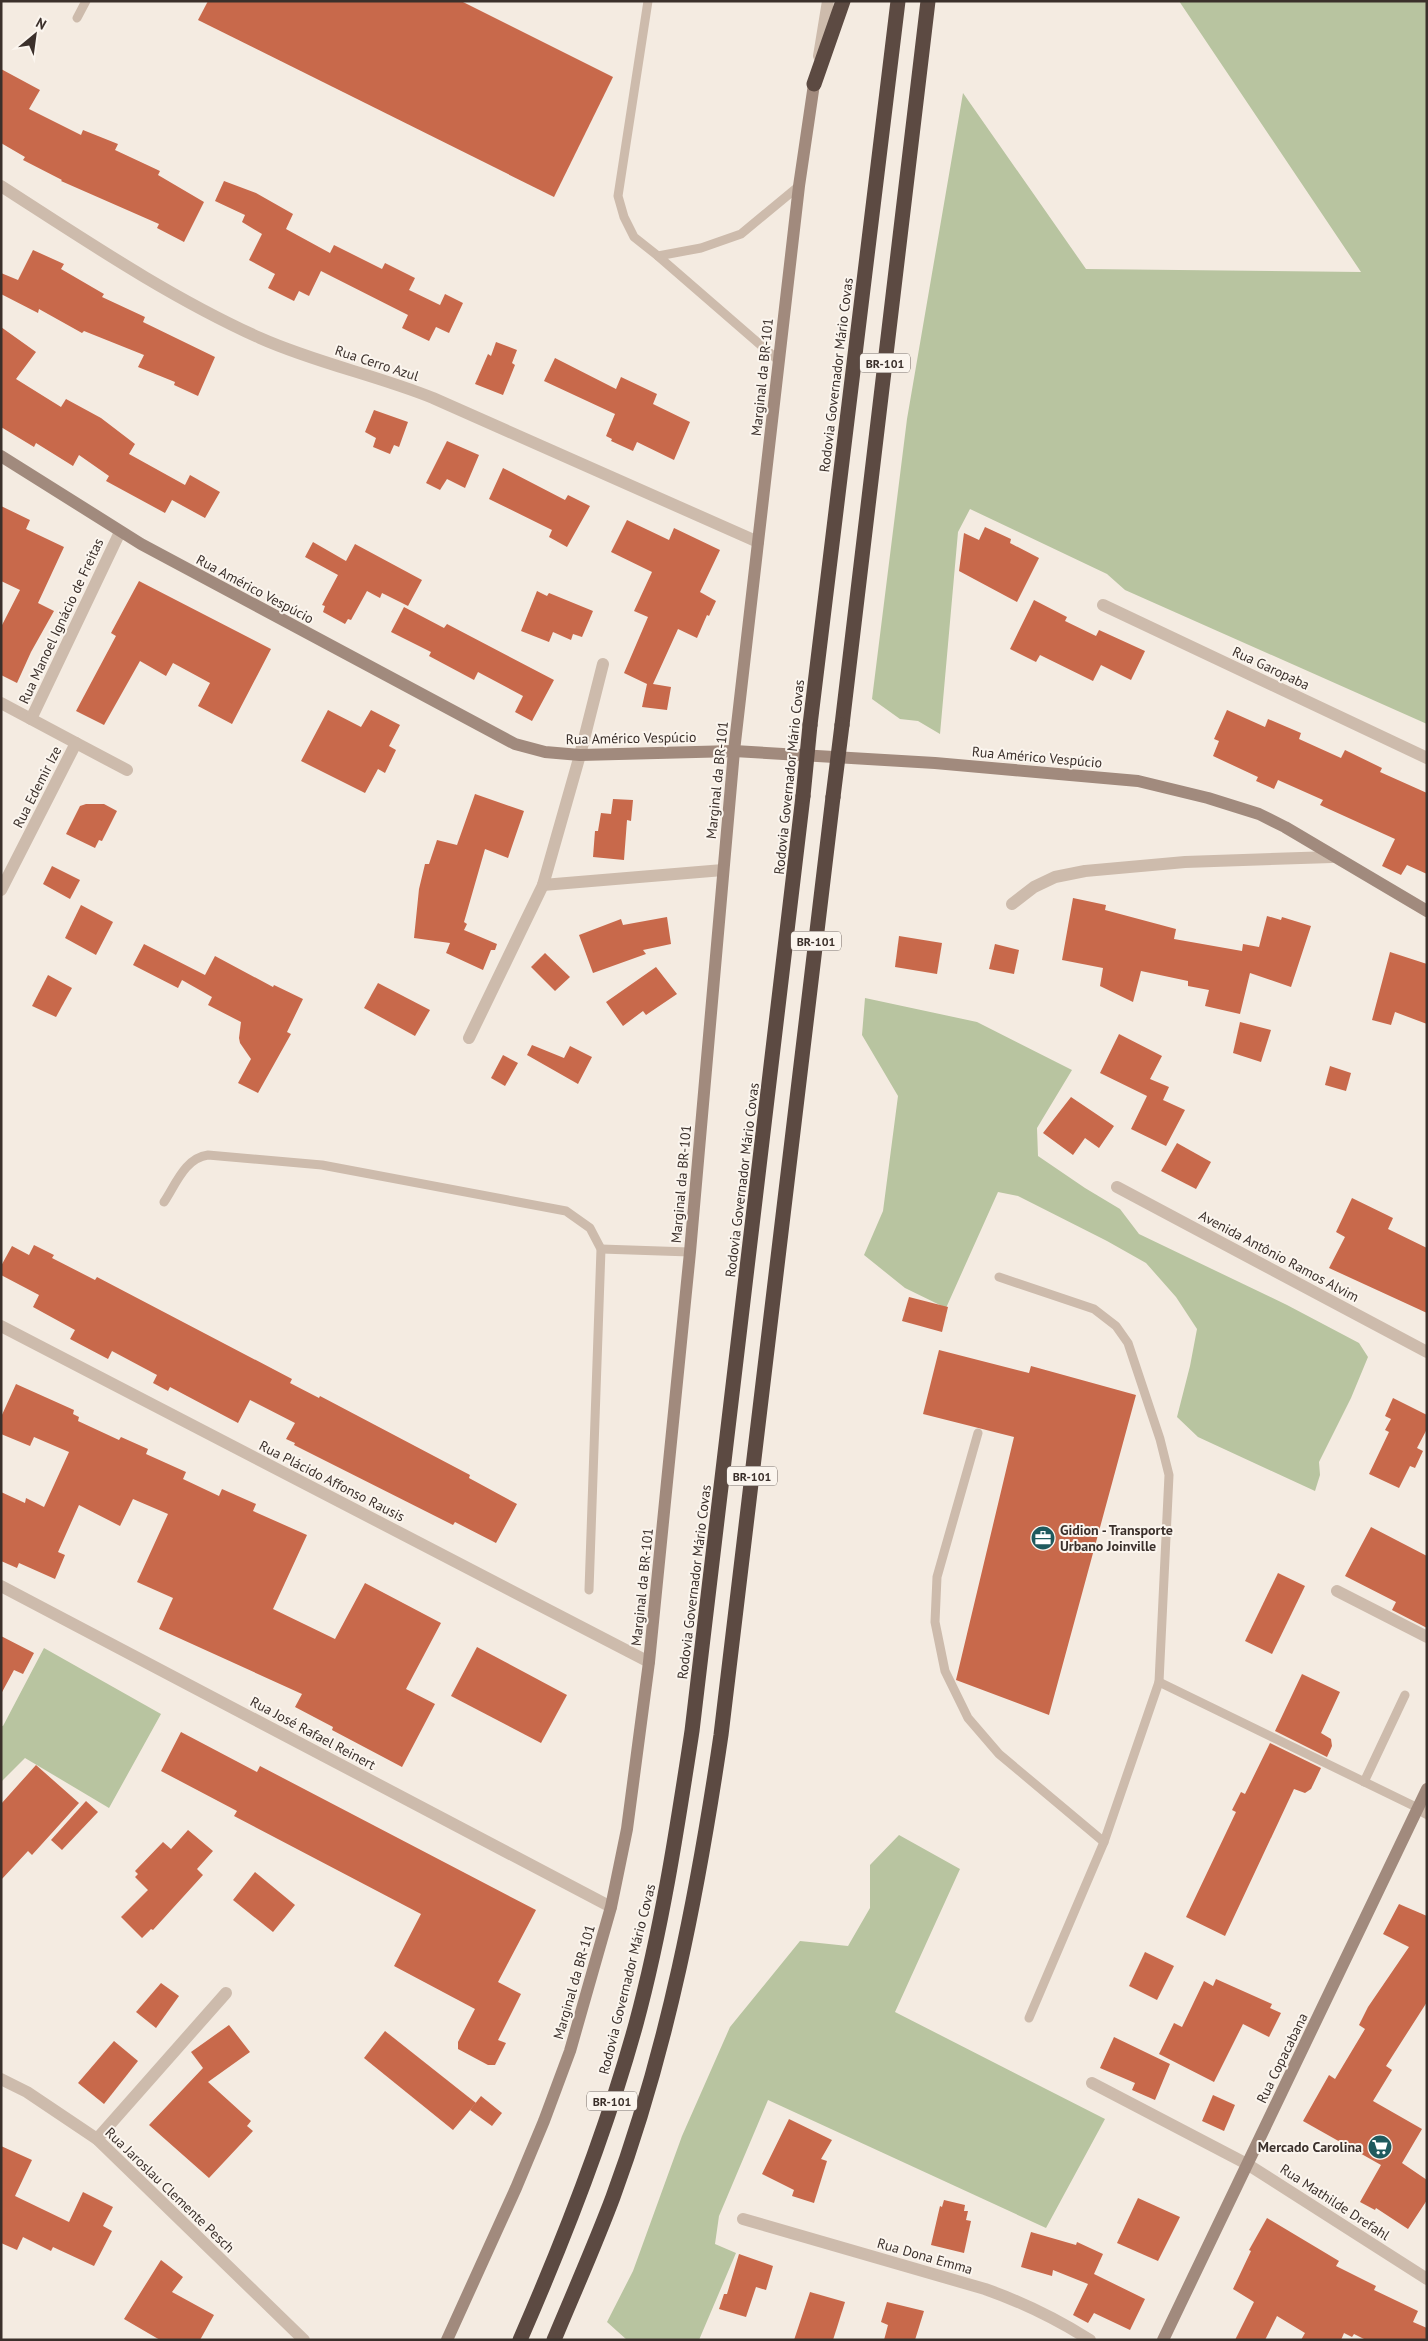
<svg xmlns="http://www.w3.org/2000/svg" width="1428" height="2341" viewBox="0 0 1428 2341" font-family="'PT Sans',sans-serif">
<style>
.green{fill:#b8c4a0}
.building{fill:#c8694b}
.lines{fill:none;stroke-linecap:round;stroke-linejoin:round}
.lane{stroke:#cdbbac;stroke-width:9}
.street{stroke:#cdbbac;stroke-width:12}
.secondary{stroke:#a18a7d;stroke-width:12}
.highway{stroke:#5c4a42;stroke-width:15}
.highway-bridge{stroke:#5c4a42;stroke-width:15}
.labels{text-anchor:middle;dominant-baseline:central;stroke-width:4;stroke-linejoin:round;paint-order:stroke}
.shield{fill:#fbf5ee;stroke:#756b66;stroke-width:1}
.shield-label{font-size:12px;font-weight:bold;fill:#3b302b}
.street-label{font-size:14px;fill:#3b302b;stroke:#fbf5ee}
.poi-label{font-size:14px;font-weight:bold;fill:#3b302b;stroke:#fbf5ee;text-anchor:start}
</style>
<rect width="100%" height="100%" fill="#f4ebe1"/>
<!-- green -->
<g class="green">
<polygon points="1179,1 1427,1 1427,724 1125,590 1107,574 970,509 958,532 940,734 918,721 900,719 872,699 907,419 963,93 1086,269 1361,272"/>
<polygon points="865,998 977,1022 1072,1070 1037,1128 1038,1156 1085,1188 1120,1209 1139,1234 1287,1305 1359,1343 1368,1357 1351,1398 1319,1462 1320,1475 1315,1491 1198,1437 1177,1417 1190,1366 1197,1329 1176,1297 1146,1263 1107,1241 1018,1196 998,1192 946,1308 905,1288 864,1255 883,1211 898,1096 862,1035"/>
<polygon points="44,1648 161,1714 109,1808 25,1758 1,1782 1,1726 3,1726"/>
<polygon points="899,1835 960,1869 895,2012 1105,2119 1046,2228 768,2100 719,2216 715,2244 736,2253 699,2340 627,2340 607,2322 633,2271 682,2136 730,2027 800,1941 848,1946 870,1908 870,1865"/>
</g>
<!-- building -->
<g class="building">
<polygon points="208,1 461,1 613,77 554,197 198,20"/>
<polygon points="1,69 40,90 29,109 81,135 83,130 118,144 115,150 160,171 158,175 204,202 184,242 157,228 159,224 61,181 62,180 23,160 25,157 1,143"/>
<polygon points="224,181 256,193 293,214 286,229 330,253 334,245 382,269 385,263 415,278 409,290 440,305 445,294 463,303 449,333 436,327 429,341 402,328 408,315 321,271 309,296 299,291 294,301 268,288 275,274 249,260 262,234 242,222 245,215 215,201"/>
<polygon points="33,250 64,264 61,269 104,294 102,297 145,317 143,322 215,357 198,396 174,385 175,382 138,367 144,355 84,331 82,333 39,309 38,313 1,294 1,273 18,280"/>
<polygon points="1,327 36,352 16,379 61,407 66,399 101,418 135,444 129,454 185,485 190,475 220,492 205,518 172,500 165,513 106,481 109,476 79,455 73,466 36,443 34,447 1,427"/>
<polygon points="496,342 517,350 512,363 515,365 503,395 475,384 488,354 491,356"/>
<polygon points="555,358 616,389 621,377 657,394 653,404 690,422 674,460 637,442 633,451 611,441 612,439 606,436 615,414 544,381"/>
<polygon points="374,410 408,422 399,447 394,445 390,454 373,447 376,438 365,432"/>
<polygon points="447,441 479,455 465,488 447,479 440,490 426,483"/>
<polygon points="503,468 565,500 568,495 590,506 567,547 549,537 552,530 489,499"/>
<polygon points="1,506 30,520 26,529 64,547 38,603 54,611 31,652 17,683 1,675 1,627 20,590 1,581"/>
<polygon points="627,520 669,540 674,528 720,550 700,592 716,601 709,616 707,615 697,638 678,629 653,684 671,687 667,710 642,707 647,684 624,673 648,617 634,611 652,572 611,552"/>
<polygon points="985,527 1011,539 1010,543 1039,558 1017,602 959,571 964,533 979,540"/>
<polygon points="313,542 346,561 355,544 422,580 408,606 382,593 380,598 367,591 351,620 348,619 345,624 323,612 325,606 322,605 338,575 305,557"/>
<polygon points="139,581 271,649 232,724 198,706 210,683 173,663 166,676 140,661 104,725 76,711 116,636 111,633"/>
<polygon points="537,591 547,596 549,593 593,611 582,637 573,634 571,640 553,632 549,642 521,631"/>
<polygon points="1034,600 1067,617 1065,621 1096,636 1099,630 1145,651 1131,680 1101,665 1093,681 1040,655 1036,662 1010,649"/>
<polygon points="404,607 444,628 447,624 554,680 532,721 515,712 523,696 478,672 474,680 429,656 431,652 391,632"/>
<polygon points="328,710 361,727 371,710 400,725 389,746 396,750 385,773 378,769 365,793 301,761"/>
<polygon points="1227,710 1265,727 1268,719 1301,733 1299,739 1341,758 1345,750 1382,768 1380,772 1427,793 1427,874 1407,865 1401,875 1382,866 1395,839 1320,805 1323,800 1278,780 1274,789 1256,781 1258,777 1213,756 1219,741 1214,739"/>
<polygon points="475,794 524,811 508,858 485,849 464,922 467,924 464,930 497,944 495,950 491,950 483,970 446,953 450,943 414,938 419,889 425,864 429,864 437,840 457,845"/>
<polygon points="613,799 633,800 631,821 627,820 624,860 593,857 595,831 598,831 601,813 611,814"/>
<polygon points="86,804 104,804 117,811 102,841 99,840 95,848 66,834 80,806"/>
<polygon points="52,866 80,880 70,899 43,884"/>
<polygon points="1073,898 1106,905 1105,910 1176,929 1174,939 1242,951 1243,944 1259,947 1267,916 1281,920 1282,917 1311,926 1291,987 1250,973 1240,1014 1205,1006 1209,990 1188,986 1188,981 1141,971 1133,1002 1100,986 1103,968 1062,960"/>
<polygon points="81,905 113,922 96,955 65,938"/>
<polygon points="667,917 671,944 643,950 646,954 593,973 579,935 621,919 623,925"/>
<polygon points="899,936 942,943 937,974 895,967"/>
<polygon points="144,944 205,975 215,956 273,987 274,985 303,999 287,1032 291,1034 258,1093 238,1083 251,1059 240,1043 239,1038 241,1022 208,1005 212,997 182,980 178,988 133,965"/>
<polygon points="995,944 1019,950 1014,974 989,969"/>
<polygon points="1390,952 1427,964 1427,1024 1395,1012 1391,1025 1372,1020"/>
<polygon points="545,953 570,977 555,991 531,967"/>
<polygon points="656,967 677,994 646,1015 643,1011 623,1026 606,1002"/>
<polygon points="48,975 72,988 56,1017 32,1006"/>
<polygon points="378,983 430,1010 415,1036 364,1008"/>
<polygon points="1240,1022 1271,1030 1261,1062 1233,1053"/>
<polygon points="1119,1034 1162,1056 1150,1079 1169,1087 1163,1100 1185,1110 1166,1146 1131,1129 1147,1096 1100,1073"/>
<polygon points="532,1045 564,1058 570,1046 592,1057 578,1084 527,1055"/>
<polygon points="503,1055 518,1063 505,1086 491,1078"/>
<polygon points="1330,1066 1351,1073 1346,1091 1325,1085"/>
<polygon points="1071,1097 1114,1126 1099,1148 1085,1138 1073,1155 1043,1133"/>
<polygon points="1177,1143 1211,1162 1196,1189 1161,1171"/>
<polygon points="1352,1198 1393,1218 1388,1229 1427,1248 1427,1313 1329,1268 1345,1237 1336,1232"/>
<polygon points="34,1245 54,1255 52,1258 95,1280 97,1277 292,1379 290,1383 319,1398 320,1396 470,1475 469,1478 517,1504 496,1543 455,1522 453,1525 294,1445 295,1443 286,1439 295,1423 250,1400 238,1423 170,1387 168,1391 153,1383 157,1375 112,1351 108,1359 70,1339 75,1330 33,1307 39,1295 1,1275 1,1266 12,1246 29,1255"/>
<polygon points="909,1297 948,1307 942,1332 902,1321"/>
<polygon points="939,1350 1029,1373 1031,1366 1136,1395 1049,1715 956,1680 1014,1437 923,1414"/>
<polygon points="16,1384 74,1410 73,1414 79,1417 78,1421 119,1440 121,1437 148,1449 146,1454 186,1472 183,1479 219,1496 222,1489 256,1504 253,1511 307,1535 273,1609 335,1639 365,1583 441,1623 406,1689 435,1704 402,1767 332,1730 333,1727 295,1707 302,1694 159,1629 173,1598 137,1582 168,1514 133,1499 120,1526 79,1505 58,1552 65,1555 55,1579 19,1563 17,1568 1,1561 1,1492 25,1503 26,1498 44,1507 69,1452 34,1437 30,1446 1,1434 1,1417"/>
<polygon points="1393,1398 1427,1415 1427,1429 1417,1448 1423,1451 1415,1468 1410,1466 1399,1488 1369,1474 1389,1432 1385,1430 1391,1419 1385,1416"/>
<polygon points="1371,1527 1427,1556 1427,1628 1392,1610 1396,1602 1345,1576"/>
<polygon points="1278,1573 1305,1586 1272,1654 1245,1641"/>
<polygon points="1,1636 34,1653 23,1674 14,1670 1,1694"/>
<polygon points="477,1647 567,1695 541,1743 451,1696"/>
<polygon points="1302,1674 1340,1692 1321,1733 1331,1739 1332,1746 1327,1757 1275,1731"/>
<polygon points="181,1732 257,1772 260,1766 536,1910 498,1982 521,1994 498,2040 506,2043 495,2065 488,2065 458,2049 458,2042 475,2009 394,1966 421,1914 234,1816 237,1811 161,1771"/>
<polygon points="1270,1743 1321,1768 1311,1789 1305,1793 1294,1789 1225,1936 1186,1917 1236,1812 1232,1810 1241,1792 1245,1794"/>
<polygon points="36,1765 79,1803 32,1855 28,1851 1,1880 1,1804"/>
<polygon points="86,1801 98,1812 62,1850 51,1840"/>
<polygon points="188,1830 213,1851 197,1869 203,1875 153,1930 151,1929 142,1938 121,1917 148,1890 135,1877 138,1874 135,1871 163,1842 171,1849"/>
<polygon points="255,1872 295,1905 273,1932 233,1900"/>
<polygon points="1399,1904 1427,1916 1427,2002 1386,2066 1392,2070 1373,2101 1422,2129 1402,2163 1427,2180 1427,2200 1408,2229 1376,2208 1375,2210 1360,2202 1381,2165 1303,2121 1329,2075 1335,2079 1365,2029 1359,2025 1368,2007 1409,1947 1383,1934"/>
<polygon points="1145,1952 1174,1966 1157,2000 1129,1986"/>
<polygon points="1216,1979 1272,2004 1270,2008 1281,2013 1269,2037 1243,2024 1214,2082 1159,2054 1174,2023 1182,2027 1204,1981 1213,1986"/>
<polygon points="161,1983 179,1996 156,2028 136,2012"/>
<polygon points="229,2025 250,2052 208,2082 251,2121 247,2126 253,2131 209,2178 149,2125 203,2068 191,2052"/>
<polygon points="385,2031 476,2103 453,2130 364,2058"/>
<polygon points="1114,2037 1170,2064 1155,2100 1132,2090 1135,2083 1100,2068"/>
<polygon points="114,2041 138,2061 104,2104 78,2083"/>
<polygon points="1213,2095 1235,2105 1224,2131 1202,2121"/>
<polygon points="481,2096 502,2113 492,2126 470,2110"/>
<polygon points="789,2119 832,2140 821,2159 827,2161 814,2203 792,2196 794,2190 762,2174"/>
<polygon points="1,2146 32,2160 15,2196 69,2222 83,2192 113,2207 103,2226 112,2231 94,2266 53,2247 51,2251 23,2237 17,2250 1,2243"/>
<polygon points="1138,2198 1180,2217 1158,2261 1117,2243"/>
<polygon points="944,2200 965,2205 964,2211 968,2211 966,2220 971,2221 964,2253 931,2245 940,2206 942,2207"/>
<polygon points="1267,2218 1339,2261 1336,2266 1376,2286 1374,2290 1418,2311 1413,2322 1427,2328 1427,2340 1366,2340 1354,2334 1352,2337 1344,2333 1341,2340 1301,2340 1305,2333 1277,2316 1265,2340 1235,2340 1254,2302 1233,2289 1251,2251 1249,2250"/>
<polygon points="1031,2232 1076,2245 1077,2242 1103,2254 1094,2274 1145,2299 1130,2330 1094,2313 1088,2323 1073,2315 1088,2284 1053,2270 1052,2276 1021,2267"/>
<polygon points="739,2254 773,2266 766,2290 756,2287 746,2317 719,2309 724,2294 727,2294"/>
<polygon points="161,2260 183,2277 172,2292 214,2315 200,2340 160,2340 124,2319"/>
<polygon points="810,2292 845,2302 833,2340 794,2340"/>
<polygon points="887,2302 924,2311 915,2340 884,2340 888,2325 881,2322"/>
</g>
<g class="lines">
<!-- lane -->
<g class="lane">
<polyline points="648,1 618,196 624,217 634,237 658,256 779,361"/>
<polyline points="77,18 86,1"/>
<polyline points="658,256 701,248 741,234 799,186"/>
<path d="M164 1202C176 1184 185 1158 208 1155L322 1165 566 1211 590 1228 601 1249 589 1590"/>
<polyline points="601,1249 690,1252"/>
<polyline points="999,1277 1094,1309 1116,1326 1128,1343 1160,1439 1169,1475 1159,1682 1104,1842 1029,2018"/>
<polyline points="978,1433 937,1577 935,1622 945,1671 968,1718 999,1754 1104,1842"/>
<polyline points="1159,1682 1418,1808"/>
<polyline points="1364,1782 1405,1695"/>
</g>
<!-- street -->
<g class="street">
<polyline points="819,56 828,1"/>
<path d="M1 186C85 240 169 297 260 338 316 363 376 375 433 398L758 542"/>
<polyline points="1103,605 1427,758"/>
<polyline points="1,703 31,719 120,532"/>
<polyline points="76,743 127,770"/>
<polyline points="543,885 723,870"/>
<polyline points="1,890 76,743 31,719"/>
<polyline points="1012,904 1034,887 1055,877 1085,871 1185,862 1332,857"/>
<polyline points="469,1038 543,885 580,755 603,664"/>
<polyline points="1117,1187 1427,1352"/>
<polyline points="1,1326 649,1662"/>
<polyline points="1,1586 611,1907"/>
<polyline points="1337,1591 1427,1637"/>
<polyline points="1418,1808 1427,1813"/>
<polyline points="1,2079 27,2092 97,2139 304,2340"/>
<polyline points="1092,2083 1247,2164 1427,2279"/>
<polyline points="97,2139 226,1993"/>
<path d="M743 2219 985 2289C1025 2303 1055 2318 1090 2340"/>
</g>
<!-- secondary -->
<g class="secondary">
<polyline points="1,456 141,544 515,744 545,752 580,755 734,751 935,763 1138,781 1208,798 1259,814 1285,827 1427,911"/>
<polyline points="447,2340 516,2188 544,2121 570,2051 611,1907 627,1829 649,1662 690,1252 734,751 799,186 814,84"/>
<polyline points="1163,2340 1427,1789"/>
</g>
<!-- highway -->
<g class="highway">
<polyline points="814,84 843,1"/>
<polyline points="810,725 898,1"/>
<polyline points="842,725 928,1"/>
<path d="M520 2340C565 2237 606 2133 636 2024 662 1928 677 1829 692 1731L803 796"/>
<path d="M554 2340C574 2292 595 2245 613 2197 668 2048 698 1891 721 1735L833 797"/>
</g>
<!-- highway-bridge -->
<g class="highway-bridge">
<polyline points="803,796 810,725"/>
<polyline points="833,797 842,725"/>
</g>
</g>
<!-- icons -->
<defs>
<symbol id="office-disc" viewBox="-11 -11 22 22"><circle r="9.5" fill="#1f5a5e" stroke="#fbf5ee"/><path d="M-6-3h4V-5.5h4V-3h4V5H-6ZM-1-4.5V-3h2v-1.5ZM-6 0V1H6V0Z" fill="#fff"/></symbol>
<symbol id="supermarket-disc" viewBox="-11 -11 22 22"><circle r="9.5" fill="#1f5a5e" stroke="#fbf5ee"/><path d="M-6-5.5h2.5l.6 2H6L4.5 2H-2.5L-4.4-4H-6ZM-1.5 3.2a1.3 1.3 0 1 0 .1 0ZM3 3.2a1.3 1.3 0 1 0 .1 0Z" fill="#fff"/></symbol>
</defs>
<g fill-rule="evenodd">
<use href="#office-disc" x="1029" y="1524" width="28" height="28"/>
<use href="#supermarket-disc" x="1366" y="2133" width="28" height="28"/>
</g>
<g class="labels">
<!-- shield labels -->
<g class="shield">
<rect x="860" y="353.5" width="50" height="19" rx="4"/>
<rect x="791" y="931.5" width="50" height="19" rx="4"/>
<rect x="727" y="1466.5" width="50" height="19" rx="4"/>
<rect x="587" y="2091.5" width="50" height="19" rx="4"/>
</g>
<g class="shield-label">
<text x="885" y="363">BR-101</text>
<text x="816" y="941">BR-101</text>
<text x="752" y="1476">BR-101</text>
<text x="612" y="2101">BR-101</text>
</g>
<!-- street labels -->
<g class="street-label">
<text transform="translate(377 363) rotate(18)">Rua Cerro Azul</text>
<text transform="translate(836 375) rotate(-83)">Rodovia Governador Mário Covas</text>
<text transform="translate(762 377) rotate(-84)">Marginal da BR-101</text>
<text transform="translate(255 589) rotate(28)">Rua Américo Vespúcio</text>
<text transform="translate(61 621) rotate(-65)">Rua Manoel Ignácio de Freitas</text>
<text transform="translate(1271 668) rotate(25)">Rua Garopaba</text>
<text transform="translate(631 738) rotate(-1)">Rua Américo Vespúcio</text>
<text transform="translate(1037 757) rotate(5)">Rua Américo Vespúcio</text>
<text transform="translate(789 777) rotate(-84)">Rodovia Governador Mário Covas</text>
<text transform="translate(717 780) rotate(-84)">Marginal da BR-101</text>
<text transform="translate(37 787) rotate(-63)">Rua Edemir Ize</text>
<text transform="translate(742 1180) rotate(-83)">Rodovia Governador Mário Covas</text>
<text transform="translate(681 1184) rotate(-85)">Marginal da BR-101</text>
<text transform="translate(1279 1256) rotate(28)">Avenida Antônio Ramos Alvim</text>
<text transform="translate(332 1481) rotate(27)">Rua Plácido Affonso Rausis</text>
<text transform="translate(694 1582) rotate(-83)">Rodovia Governador Mário Covas</text>
<text transform="translate(642 1587) rotate(-84)">Marginal da BR-101</text>
<text transform="translate(313 1733) rotate(28)">Rua José Rafael Reinert</text>
<text transform="translate(627 1979) rotate(-76)">Rodovia Governador Mário Covas</text>
<text transform="translate(574 1982) rotate(-74)">Marginal da BR-101</text>
<text transform="translate(1282 2058) rotate(-64)">Rua Copacabana</text>
<text transform="translate(170 2190) rotate(44)">Rua Jaroslau Clemente Pesch</text>
<text transform="translate(1335 2202) rotate(33)">Rua Mathilde Drefahl</text>
<text transform="translate(925 2256) rotate(16)">Rua Dona Emma</text>
</g>
<!-- poi labels -->
<g class="poi-label">
<text x="1060" y="1530">Gidion - Transporte<tspan x="1060" dy="16">Urbano Joinville</tspan></text>
<text x="1362" y="2147" text-anchor="end">Mercado Carolina</text>
</g>
</g>
<!-- border -->
<rect width="1428" height="2341" fill="none" stroke="#3b302b" stroke-width="5"/>
<!-- north arrow -->
<g transform="translate(35 35) rotate(29)" stroke="#fbf5ee" stroke-width="4" paint-order="stroke">
<path d="M0-4L9 19L0 12L-9 19Z" fill="#3b302b"/>
<text y="-8" font-size="14" font-weight="bold" text-anchor="middle" fill="#3b302b">N</text>
</g>
</svg>
